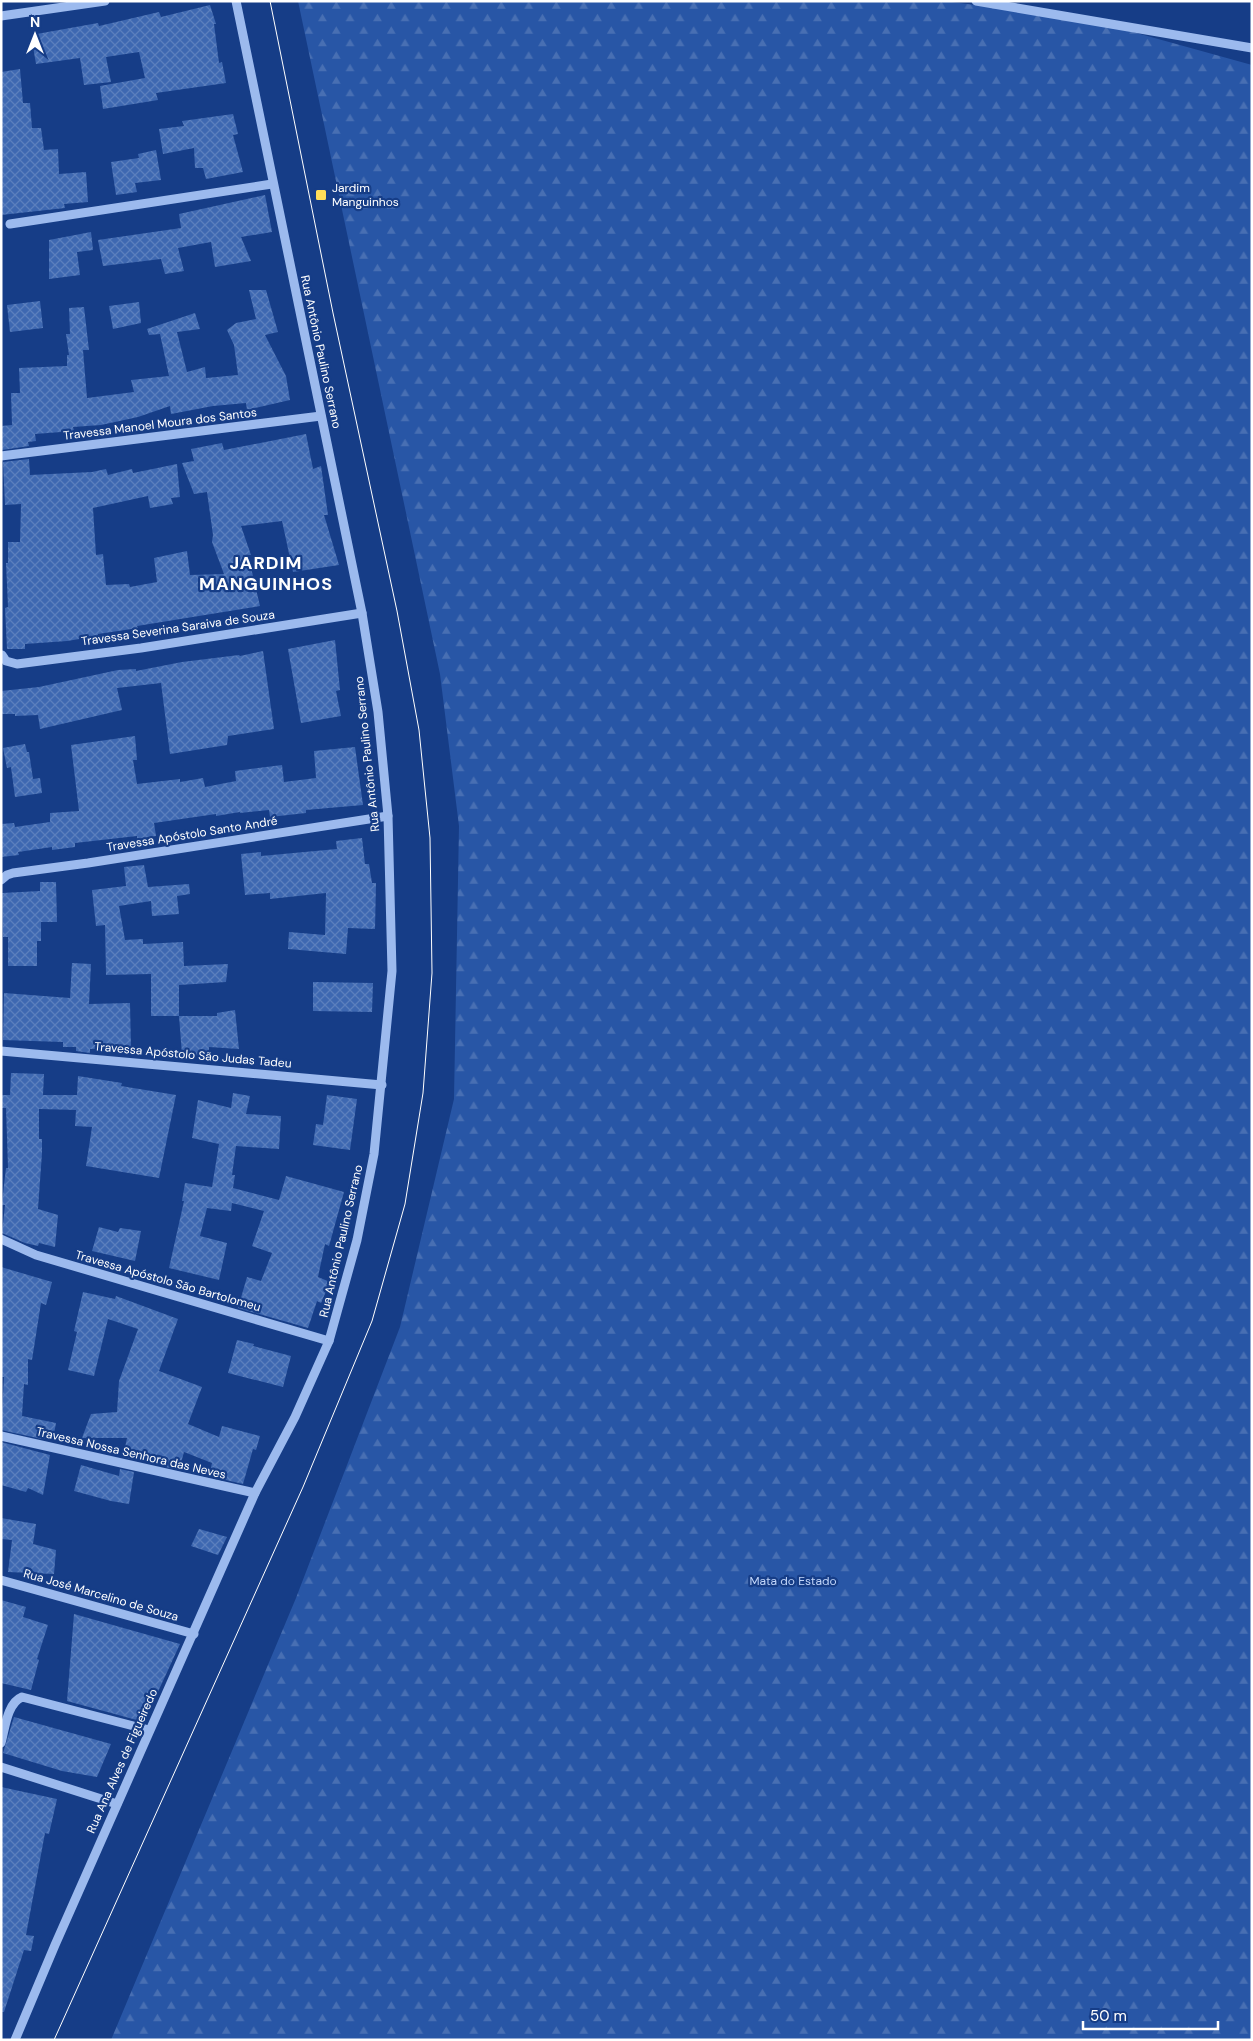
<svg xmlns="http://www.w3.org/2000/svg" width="1253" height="2041" viewBox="0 0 1253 2041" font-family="'DM Sans',sans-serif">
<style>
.forest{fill:url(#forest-firs)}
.building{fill:url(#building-cross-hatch)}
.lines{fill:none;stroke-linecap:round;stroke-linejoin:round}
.minor{stroke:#9cbaee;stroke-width:9}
.tram{stroke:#fff;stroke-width:1}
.poi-dot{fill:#ffde59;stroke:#163d87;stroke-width:2}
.labels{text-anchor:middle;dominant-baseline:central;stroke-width:4.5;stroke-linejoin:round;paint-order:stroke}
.poi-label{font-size:12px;fill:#fff;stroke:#163d87;text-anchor:start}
.street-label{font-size:12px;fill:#fff;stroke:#163d87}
.park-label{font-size:12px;fill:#c2d6fa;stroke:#163d87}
.district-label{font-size:18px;font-weight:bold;letter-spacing:1px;fill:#fff;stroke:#163d87}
</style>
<defs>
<pattern id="forest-firs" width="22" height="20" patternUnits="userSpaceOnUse" patternTransform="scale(1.25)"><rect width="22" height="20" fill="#2856a6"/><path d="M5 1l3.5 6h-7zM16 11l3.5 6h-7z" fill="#486fb3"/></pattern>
<pattern id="building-cross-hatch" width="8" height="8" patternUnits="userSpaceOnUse" patternTransform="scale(1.25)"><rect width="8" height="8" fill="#3e68b1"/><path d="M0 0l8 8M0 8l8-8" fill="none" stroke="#5b7fbd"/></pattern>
</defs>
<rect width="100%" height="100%" fill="#163d87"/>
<!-- forest -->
<polygon class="forest" points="298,1 944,1 1086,19 1252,65 1252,2040 111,2040 296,1598 400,1327 454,1099 459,826 440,674"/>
<!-- building -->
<g class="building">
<polygon points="210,5 216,24 214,24 219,63 222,62 226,83 156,93 158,100 103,109 100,86 145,78 139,52 106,57 111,82 84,85 80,58 36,64 31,35 98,23 99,26 159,12 161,17"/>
<polygon points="20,69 23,103 30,103 32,128 41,128 44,150 58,149 59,174 86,172 88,202 64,204 65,208 1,215 1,72"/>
<polygon points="233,114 238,134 233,135 243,172 206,179 203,168 195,168 194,148 163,154 159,129 184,126 182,121"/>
<polygon points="156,150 161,180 135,183 137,192 116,195 111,162 139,158 138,154"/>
<polygon points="265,195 272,232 241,237 251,261 215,267 211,242 178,248 184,271 165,274 161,259 103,266 98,240 181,228 179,214"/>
<polygon points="91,232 93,250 77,252 80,275 49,279 49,240"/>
<polygon points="249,290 266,290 278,332 265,335 286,376 290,400 247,410 246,403 213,406 171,414 170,406 138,417 101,425 73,427 74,431 35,434 36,441 28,442 29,446 2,450 1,426 12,425 11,393 20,393 19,368 67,366 67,355 69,355 66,334 70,334 69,308 84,307 89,350 83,350 87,398 134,392 131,380 169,376 160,334 149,335 147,329 195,313 200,329 177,332 187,372 205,367 206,378 238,375 234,345 227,330 236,323 256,319"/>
<polygon points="40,301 43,328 10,332 7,305"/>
<polygon points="139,302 141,323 113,329 109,306"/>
<polygon points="306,434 313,469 321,466 328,515 324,515 339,565 293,572 282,521 241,526 251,555 248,555 260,606 137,626 138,628 98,634 98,636 67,641 25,644 25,649 7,649 5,608 8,607 6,563 8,563 8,542 20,542 21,504 5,505 3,462 29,459 30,475 92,472 106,469 108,475 132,469 133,473 177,464 180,497 171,498 173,504 150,508 148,496 93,508 96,555 103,554 106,585 129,584 130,587 157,582 154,558 187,551 190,575 224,574 212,542 213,535 207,492 194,494 182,463 194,461 191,449 222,443 224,450"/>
<polygon points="335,640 340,690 336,691 341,716 301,723 288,649"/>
<polygon points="263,651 274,729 228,736 227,745 170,754 161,683 117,688 122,710 40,729 38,715 15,716 15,714 1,714 1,691 39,687 118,670 136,669 136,671 182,662 239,655 240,656"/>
<polygon points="135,736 137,760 133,760 137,784 180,779 180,782 203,778 205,787 236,781 235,771 282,765 284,782 316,778 314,751 355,747 363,805 306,810 306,813 270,817 269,810 240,813 240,812 216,816 216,814 154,823 156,836 137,839 137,836 75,843 75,847 52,850 52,847 18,852 19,855 1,857 1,824 14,823 15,827 50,822 50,813 79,811 71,745"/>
<polygon points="25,744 27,752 29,752 33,779 40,778 42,793 15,797 11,767 7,768 3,748"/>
<polygon points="362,838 365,864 369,864 372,883 376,883 375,929 348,928 346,954 288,949 289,932 325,935 326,893 270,899 270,893 245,895 241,854 261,852 261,856 337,849 336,841"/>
<polygon points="144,865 148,887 189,884 190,894 177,896 179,914 152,916 151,901 119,906 125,940 143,939 143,944 183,942 184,966 228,964 226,982 179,985 179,1016 151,1016 151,974 106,975 105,925 96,926 92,890 126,886 124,867"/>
<polygon points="40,882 56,882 57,922 41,922 41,941 37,941 37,966 8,966 8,937 3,937 2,893 40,891"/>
<polygon points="72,963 91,964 89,1004 130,1003 131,1048 90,1049 90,1053 76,1051 76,1047 63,1047 63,1042 3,1040 4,993 70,998"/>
<polygon points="313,982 373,983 372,1012 313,1011"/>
<polygon points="235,1010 239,1049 209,1047 209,1056 182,1055 179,1016 217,1016 217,1013"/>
<polygon points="11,1073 44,1074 43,1095 77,1095 78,1076 122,1083 121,1086 176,1095 159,1178 86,1166 92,1127 75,1126 76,1110 39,1109 39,1139 42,1139 42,1153 38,1209 58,1215 55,1247 39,1243 38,1246 25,1243 2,1233 5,1205 2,1205 4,1185 6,1168 8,1168 6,1108 1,1108 2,1095 10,1095"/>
<polygon points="233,1093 250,1096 246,1114 281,1116 279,1149 236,1146 232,1175 235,1175 233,1188 279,1200 286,1176 344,1192 329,1246 325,1244 318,1277 330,1282 321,1303 317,1301 308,1328 238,1308 247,1277 261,1281 272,1253 252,1246 264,1211 232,1203 231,1211 207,1208 200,1236 227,1243 219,1280 169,1268 184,1201 182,1201 185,1183 212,1187 219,1144 192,1138 198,1100 231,1108"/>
<polygon points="327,1095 357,1099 350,1150 313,1145 316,1124 323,1125"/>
<polygon points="99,1227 118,1232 120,1228 141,1231 135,1261 92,1251"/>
<polygon points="1,1267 52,1282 46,1305 41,1303 32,1360 28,1359 28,1385 24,1384 22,1416 56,1423 53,1439 42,1439 1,1430 4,1377 1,1377"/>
<polygon points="83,1292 115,1299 116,1296 178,1319 159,1371 202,1387 188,1424 219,1437 222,1426 260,1436 256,1450 253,1449 243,1484 209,1476 212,1463 184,1452 179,1470 166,1467 167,1461 136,1454 136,1460 123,1457 127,1438 82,1438 91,1414 117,1412 119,1381 138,1329 108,1319 94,1376 68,1370 77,1332 74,1331"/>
<polygon points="237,1340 254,1344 253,1346 291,1356 283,1387 228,1373"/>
<polygon points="1,1442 50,1455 43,1495 28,1488 26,1492 1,1485"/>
<polygon points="81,1465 119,1476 120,1469 134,1472 129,1504 111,1501 74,1491"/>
<polygon points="1,1518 36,1524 33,1544 56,1550 54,1574 8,1572 12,1540 1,1539"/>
<polygon points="199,1529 227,1537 218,1555 191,1546"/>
<polygon points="1,1600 26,1607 23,1617 48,1625 37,1659 39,1660 31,1690 1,1683"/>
<polygon points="74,1614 180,1644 144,1722 67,1701"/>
<polygon points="14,1717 111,1744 97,1777 62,1771 3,1753"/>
<polygon points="1,1787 57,1799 49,1834 45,1833 26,1935 34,1936 31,1951 24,1950 4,2012 1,2012"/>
</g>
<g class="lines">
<!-- minor -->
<g class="minor">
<polyline points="976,1 1252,48"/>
<polyline points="1,16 105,1"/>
<polyline points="10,224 272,184"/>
<polyline points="1,456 321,416"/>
<polyline points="2,655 6,661 17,664 141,648 362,613"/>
<polyline points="1,880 7,875 13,873 88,863 388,816"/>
<polyline points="1,1051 382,1085"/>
<polyline points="1,1239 36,1255 329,1341"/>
<polyline points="1,1436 255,1493"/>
<polyline points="1,1580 194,1634"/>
<path d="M1 1743C5 1729 7 1703 22 1697L149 1730"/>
<polyline points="1,1767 117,1804"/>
<polyline points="15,2040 55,1945 255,1493 295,1417 329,1341 357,1240 374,1154 392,971 388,816 378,712 362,613 236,1"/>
</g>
<!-- tram -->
<polyline class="tram" points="54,2040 303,1487 372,1321 405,1204 423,1093 432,973 430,838 419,730 397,611 333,313 270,1"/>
</g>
<!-- markers -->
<rect class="poi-dot" x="315" y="189" width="12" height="12" rx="2.5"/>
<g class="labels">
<!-- poi labels -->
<g class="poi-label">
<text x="332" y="188">Jardim<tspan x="332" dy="14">Manguinhos</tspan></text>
</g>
<!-- street labels -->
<g class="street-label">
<text transform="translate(321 352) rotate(78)">Rua Antônio Paulino Serrano</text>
<text transform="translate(160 424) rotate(-7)">Travessa Manoel Moura dos Santos</text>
<text transform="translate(178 628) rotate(-8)">Travessa Severina Saraiva de Souza</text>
<text transform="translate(367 754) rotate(-96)">Rua Antônio Paulino Serrano</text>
<text transform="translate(192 834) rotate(-9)">Travessa Apóstolo Santo André</text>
<text transform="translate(193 1055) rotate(5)">Travessa Apóstolo São Judas Tadeu</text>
<text transform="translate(341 1241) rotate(-77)">Rua Antônio Paulino Serrano</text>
<text transform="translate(168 1281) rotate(16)">Travessa Apóstolo São Bartolomeu</text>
<text transform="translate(131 1453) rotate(13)">Travessa Nossa Senhora das Neves</text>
<text transform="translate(101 1595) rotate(16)">Rua José Marcelino de Souza</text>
<text transform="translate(122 1761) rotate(-66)">Rua Ana Alves de Figueiredo</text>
</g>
<!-- park labels -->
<g class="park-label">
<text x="793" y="1581">Mata do Estado</text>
</g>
<!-- district labels -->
<g class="district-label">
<text x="266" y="563">JARDIM<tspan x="266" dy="21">MANGUINHOS</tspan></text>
</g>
</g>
<!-- border -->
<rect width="1253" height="2041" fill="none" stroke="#ffffff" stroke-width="5"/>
<!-- north arrow -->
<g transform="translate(35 35)" stroke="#163d87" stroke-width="4" paint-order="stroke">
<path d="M0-4L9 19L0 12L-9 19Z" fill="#ffffff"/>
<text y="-8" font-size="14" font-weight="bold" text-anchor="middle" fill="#ffffff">N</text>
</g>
<!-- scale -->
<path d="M1083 2021v8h135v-8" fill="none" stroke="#ffffff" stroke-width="2.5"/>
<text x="1090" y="2021" font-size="15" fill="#ffffff" stroke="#163d87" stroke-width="4" paint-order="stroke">50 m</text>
</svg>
